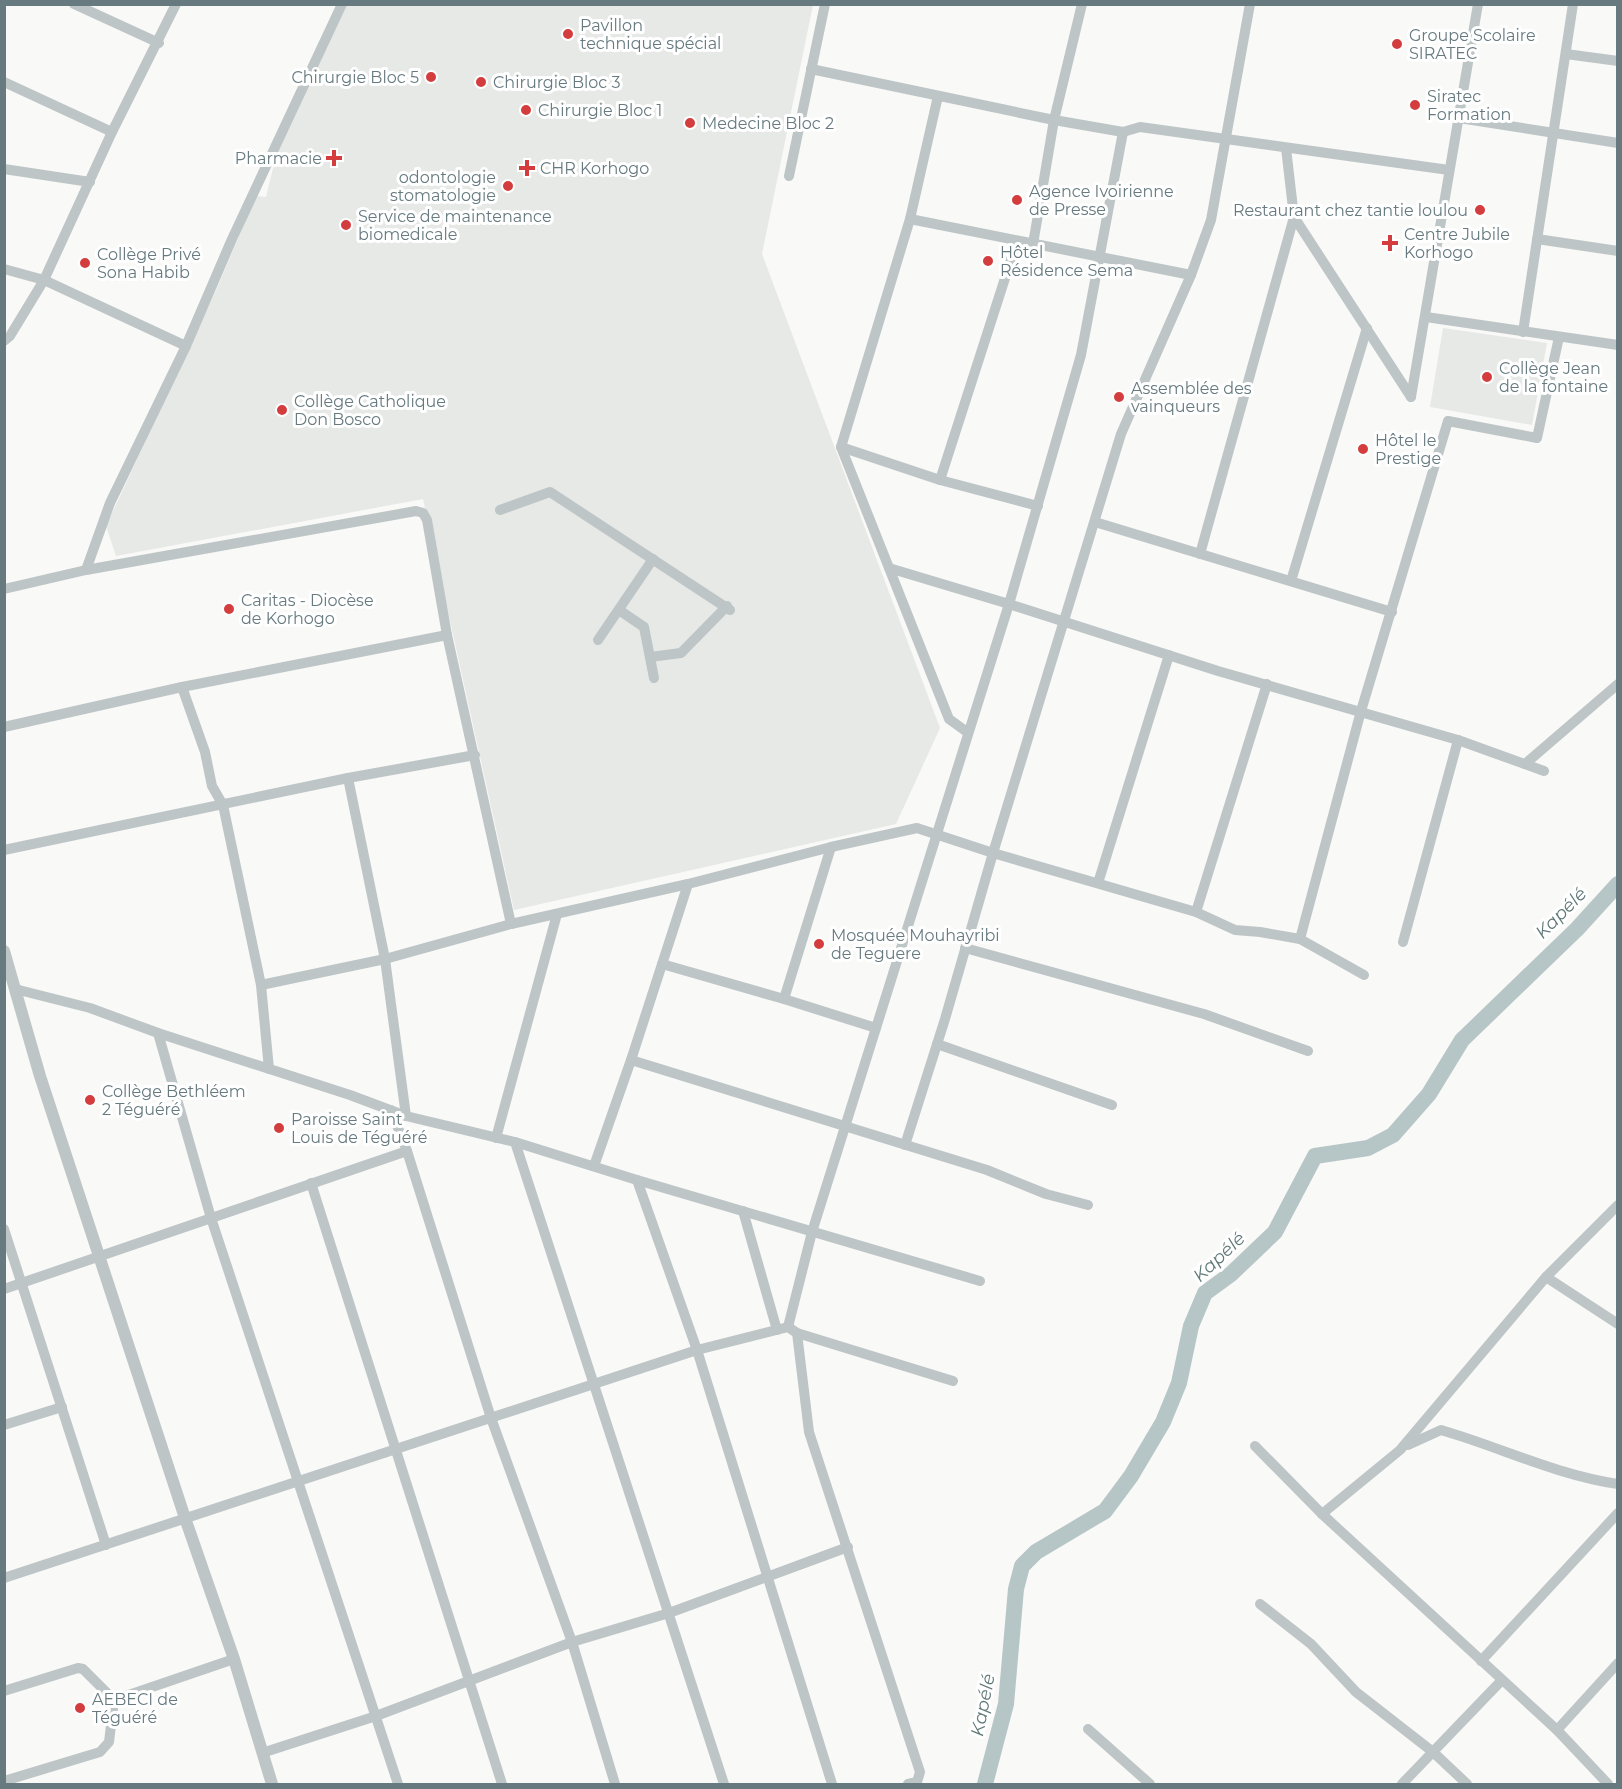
<svg xmlns="http://www.w3.org/2000/svg" width="1622" height="1789" viewBox="0 0 1622 1789" font-family="Montserrat,sans-serif">
<style>
.built{fill:#e7e9e7}
.lines{fill:none;stroke-linecap:round;stroke-linejoin:round}
.river{stroke:#b6c5c5;stroke-width:16}
.minor{stroke:#bec5c6;stroke-width:10}
.tertiary{stroke:#bec5c6;stroke-width:12}
.poi-dot{fill:#d43d3d;stroke:#fff;stroke-width:2}
.labels{text-anchor:middle;dominant-baseline:central;stroke-width:6;stroke-linejoin:round;paint-order:stroke}
.poi-label{font-size:16px;fill:#667a7f;stroke:#fff;text-anchor:start}
.water-label{font-size:18px;font-style:italic;fill:#617879;stroke:#fff}
</style>
<rect width="100%" height="100%" fill="#f9f9f7"/>
<!-- built -->
<g class="built">
<polygon points="346,5 813,5 762,254 940,728 896,824 514,910 423,499 116,556 106,526 217,288 256,196 266,197 276,156"/>
<polygon points="1443,328 1547,343 1532,425 1430,407"/>
</g>
<g class="lines">
<!-- river -->
<polyline class="river" points="985,1784 1006,1704 1016,1589 1022,1566 1036,1552 1105,1511 1131,1476 1163,1422 1179,1383 1191,1326 1205,1293 1231,1274 1275,1232 1315,1156 1368,1148 1393,1135 1429,1094 1462,1040 1577,929 1618,884"/>
<!-- minor -->
<g class="minor">
<polyline points="74,4 159,43"/>
<polyline points="1566,54 1618,61"/>
<polyline points="811,69 1054,120 1123,132 1140,127 1449,170"/>
<polyline points="4,82 112,132"/>
<polyline points="938,96 910,219 841,447 949,719 967,732"/>
<polyline points="1459,118 1618,143"/>
<polyline points="4,169 90,182"/>
<polyline points="789,176 825,4"/>
<polyline points="1294,217 1411,397"/>
<polyline points="910,219 1191,275"/>
<polyline points="1537,239 1618,251"/>
<polyline points="1033,244 1054,120 1082,4"/>
<polyline points="4,269 44,280 186,346"/>
<polyline points="1426,317 1618,345"/>
<polyline points="1523,332 1573,4"/>
<polyline points="4,341 10,336 44,280 112,132 176,4"/>
<polyline points="1411,397 1478,4"/>
<polyline points="841,447 940,480 1038,506"/>
<polyline points="940,480 1017,241"/>
<polyline points="500,510 550,492 730,610"/>
<polyline points="1095,522 1392,612"/>
<polyline points="1200,554 1294,217 1286,148"/>
<polyline points="889,568 1009,604 1218,671 1458,740 1544,771"/>
<polyline points="86,570 416,511 423,513 427,520 447,635 511,924"/>
<polyline points="1291,581 1367,328"/>
<polyline points="4,589 86,570 110,503 186,346 232,239 342,4"/>
<polyline points="619,610 644,627 654,678"/>
<polyline points="598,640 653,559"/>
<polyline points="650,657 681,653 727,606"/>
<polyline points="182,687 205,752 212,786 223,805 261,985 269,1069"/>
<polyline points="4,727 182,687 447,635"/>
<polyline points="1525,764 1618,684"/>
<polyline points="348,778 385,959 406,1116"/>
<polyline points="4,850 348,778 475,755"/>
<polyline points="1098,883 1169,655"/>
<polyline points="1196,912 1267,684"/>
<polyline points="1300,939 1361,711 1448,421 1537,438 1559,337"/>
<polyline points="1403,942 1458,740"/>
<polyline points="965,948 1204,1014 1308,1051"/>
<polyline points="662,964 784,999 876,1028"/>
<polyline points="261,985 385,959 511,924 688,884 831,847 917,828 993,853 1196,912 1235,930 1260,932 1300,939 1364,975"/>
<polyline points="15,989 90,1008 158,1033 350,1095 406,1116 515,1142 637,1180 980,1281"/>
<polyline points="784,999 831,847"/>
<polyline points="158,1033 211,1218 398,1784"/>
<polyline points="937,1044 1112,1105"/>
<polyline points="631,1060 987,1170 1046,1194 1088,1205"/>
<polyline points="391,1110 407,1151 491,1418 572,1642 615,1784"/>
<polyline points="496,1138 557,914"/>
<polyline points="515,1142 724,1784"/>
<polyline points="905,1145 945,1019 993,853 1121,434 1191,275 1211,220 1250,4"/>
<polyline points="594,1166 631,1060 688,884"/>
<polyline points="637,1180 697,1350 832,1784"/>
<polyline points="311,1183 502,1784"/>
<polyline points="743,1211 777,1330"/>
<polyline points="4,1229 106,1545"/>
<polyline points="1546,1277 1618,1324"/>
<polyline points="4,1289 407,1151"/>
<polyline points="788,1327 812,1232 1009,604 1081,355 1123,132"/>
<polyline points="797,1333 809,1432 920,1772 917,1782 908,1784"/>
<polyline points="4,1425 62,1407"/>
<path d="M1408 1445 1441 1430C1500 1447 1556 1475 1618 1484"/>
<polyline points="1255,1446 1322,1514 1557,1730 1608,1784"/>
<polyline points="1322,1514 1400,1450 1546,1277 1618,1205"/>
<polyline points="4,1578 697,1350 788,1327 797,1333 953,1381"/>
<polyline points="1260,1604 1311,1644 1356,1692 1433,1752 1467,1784"/>
<polyline points="1481,1661 1618,1513"/>
<polyline points="4,1691 78,1668 83,1669 114,1700 234,1659"/>
<polyline points="1088,1729 1150,1784"/>
<polyline points="1557,1730 1618,1663"/>
<polyline points="262,1753 376,1716 572,1642 669,1613 848,1547"/>
<polyline points="4,1781 100,1752 109,1742 114,1700"/>
<polyline points="1402,1784 1502,1680"/>
</g>
<!-- tertiary -->
<polyline class="tertiary" points="4,951 40,1076 185,1518 234,1659 272,1784"/>
</g>
<!-- markers -->
<g class="poi-dot">
<circle cx="568" cy="34" r="6"/>
<circle cx="1397" cy="44" r="6"/>
<circle cx="431" cy="77" r="6"/>
<circle cx="481" cy="82" r="6"/>
<circle cx="1415" cy="105" r="6"/>
<circle cx="526" cy="110" r="6"/>
<circle cx="690" cy="123" r="6"/>
<path d="M331 149h6v6h6v6h-6v6h-6v-6h-6v-6h6z"/>
<path d="M524 159h6v6h6v6h-6v6h-6v-6h-6v-6h6z"/>
<circle cx="508" cy="186" r="6"/>
<circle cx="1017" cy="200" r="6"/>
<circle cx="1480" cy="210" r="6"/>
<circle cx="346" cy="225" r="6"/>
<path d="M1387 234h6v6h6v6h-6v6h-6v-6h-6v-6h6z"/>
<circle cx="988" cy="261" r="6"/>
<circle cx="85" cy="263" r="6"/>
<circle cx="1487" cy="377" r="6"/>
<circle cx="1119" cy="397" r="6"/>
<circle cx="282" cy="410" r="6"/>
<circle cx="1363" cy="449" r="6"/>
<circle cx="229" cy="609" r="6"/>
<circle cx="819" cy="944" r="6"/>
<circle cx="90" cy="1100" r="6"/>
<circle cx="279" cy="1128" r="6"/>
<circle cx="80" cy="1708" r="6"/>
</g>
<g class="labels">
<!-- poi labels -->
<g class="poi-label">
<text x="580" y="25">Pavillon<tspan x="580" dy="18">technique spécial</tspan></text>
<text x="1409" y="35">Groupe Scolaire<tspan x="1409" dy="18">SIRATEC</tspan></text>
<text x="419" y="77" text-anchor="end">Chirurgie Bloc 5</text>
<text x="493" y="82">Chirurgie Bloc 3</text>
<text x="1427" y="96">Siratec<tspan x="1427" dy="18">Formation</tspan></text>
<text x="538" y="110">Chirurgie Bloc 1</text>
<text x="702" y="123">Medecine Bloc 2</text>
<text x="322" y="158" text-anchor="end">Pharmacie</text>
<text x="540" y="168">CHR Korhogo</text>
<text x="496" y="177" text-anchor="end">odontologie<tspan x="496" dy="18">stomatologie</tspan></text>
<text x="1029" y="191">Agence Ivoirienne<tspan x="1029" dy="18">de Presse</tspan></text>
<text x="1468" y="210" text-anchor="end">Restaurant chez tantie loulou</text>
<text x="358" y="216">Service de maintenance<tspan x="358" dy="18">biomedicale</tspan></text>
<text x="1404" y="234">Centre Jubile<tspan x="1404" dy="18">Korhogo</tspan></text>
<text x="1000" y="252">Hôtel<tspan x="1000" dy="18">Résidence Sema</tspan></text>
<text x="97" y="254">Collège Privé<tspan x="97" dy="18">Sona Habib</tspan></text>
<text x="1499" y="368">Collège Jean<tspan x="1499" dy="18">de la fontaine</tspan></text>
<text x="1131" y="388">Assemblée des<tspan x="1131" dy="18">vainqueurs</tspan></text>
<text x="294" y="401">Collège Catholique<tspan x="294" dy="18">Don Bosco</tspan></text>
<text x="1375" y="440">Hôtel le<tspan x="1375" dy="18">Prestige</tspan></text>
<text x="241" y="600">Caritas - Diocèse<tspan x="241" dy="18">de Korhogo</tspan></text>
<text x="831" y="935">Mosquée Mouhayribi<tspan x="831" dy="18">de Teguere</tspan></text>
<text x="102" y="1091">Collège Bethléem<tspan x="102" dy="18">2 Téguéré</tspan></text>
<text x="291" y="1119">Paroisse Saint<tspan x="291" dy="18">Louis de Téguéré</tspan></text>
<text x="92" y="1699">AEBECI de<tspan x="92" dy="18">Téguéré</tspan></text>
</g>
<!-- water labels -->
<g class="water-label">
<text transform="translate(1561 913) rotate(-45)">Kapélé</text>
<text transform="translate(1219 1257) rotate(-43)">Kapélé</text>
<text transform="translate(983 1705) rotate(-79)">Kapélé</text>
</g>
</g>
<!-- border -->
<rect width="1622" height="1789" fill="none" stroke="#667a7f" stroke-width="12"/>
</svg>
